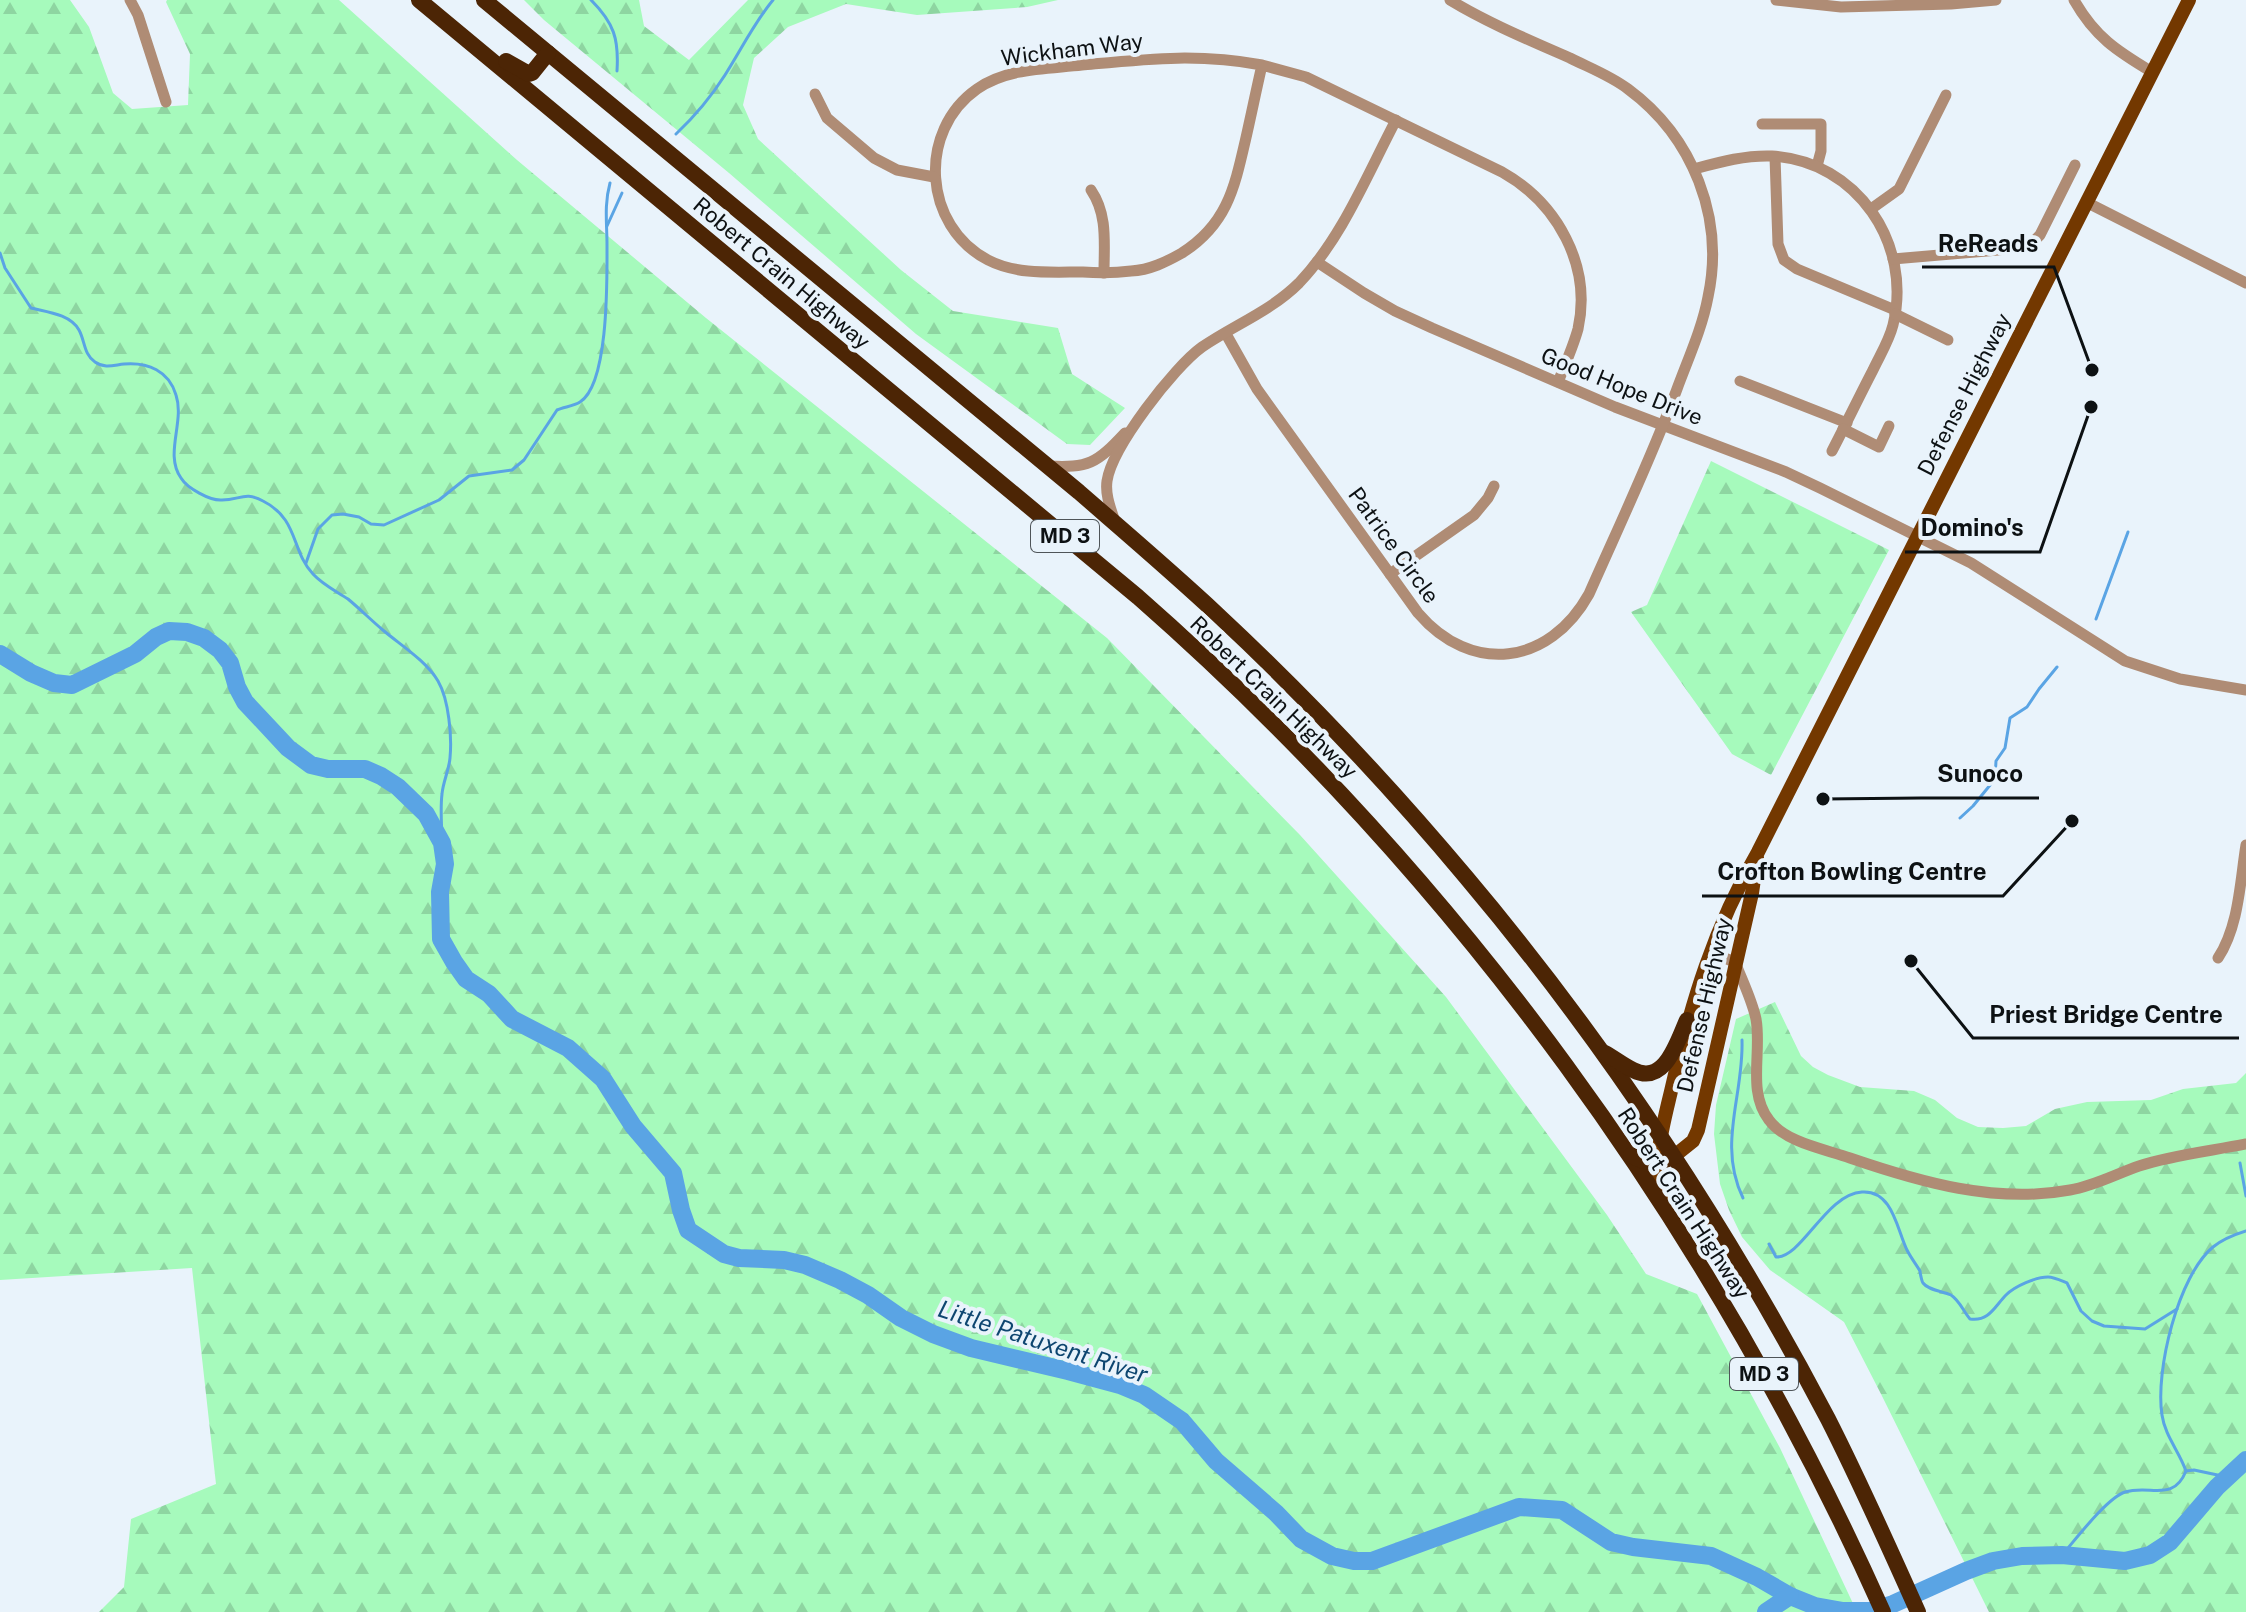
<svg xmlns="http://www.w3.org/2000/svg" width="2246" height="1612" viewBox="0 0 2246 1612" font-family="'Public Sans',sans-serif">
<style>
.forest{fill:url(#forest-firs)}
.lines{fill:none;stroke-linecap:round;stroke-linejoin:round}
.stream{stroke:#5aa4e4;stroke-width:3}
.river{stroke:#5aa4e4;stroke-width:18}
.minor{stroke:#af8c75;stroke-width:11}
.major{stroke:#733800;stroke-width:14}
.highway{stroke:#4c2505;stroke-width:16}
.labels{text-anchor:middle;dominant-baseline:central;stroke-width:8;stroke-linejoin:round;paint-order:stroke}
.shield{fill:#e9f3fb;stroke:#4f5559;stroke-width:2}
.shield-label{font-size:20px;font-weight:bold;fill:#0d1113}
.street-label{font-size:22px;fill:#0d1113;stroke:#e9f3fb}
.water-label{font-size:24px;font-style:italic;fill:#0e4670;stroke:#e9f3fb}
.leader{fill:none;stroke:#0d1113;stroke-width:3}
.callout-dot{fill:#0d1113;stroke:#e9f3fb;stroke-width:3}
.callout-label{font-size:24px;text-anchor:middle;font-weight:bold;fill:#0d1113;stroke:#e9f3fb;stroke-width:8;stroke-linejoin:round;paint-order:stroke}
</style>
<defs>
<pattern id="forest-firs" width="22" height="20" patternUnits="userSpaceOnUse" patternTransform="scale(2)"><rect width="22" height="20" fill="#a6fabc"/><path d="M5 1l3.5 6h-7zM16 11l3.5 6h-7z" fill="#8ed5a1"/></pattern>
</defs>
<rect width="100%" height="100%" fill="#e9f3fb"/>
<!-- forest -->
<g class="forest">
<polygon points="0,0 70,0 89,27 113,93 132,109 188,105 190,54 166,2 167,0 339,0 517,160 706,318 1107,638 1300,835 1446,997 1607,1215 1646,1274 1697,1294 1780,1448 1857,1612 99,1612 124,1587 131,1519 216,1484 192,1268 0,1280"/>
<polygon points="524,0 639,0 644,26 689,60 748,0 1058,0 1027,7 917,15 846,4 788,27 754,58 743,105 758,139 901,270 953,311 1058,328 1072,374 1125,408 1090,445 1067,444 916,334 729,173 544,20"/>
<polygon points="1711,461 1889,550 1771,775 1732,754 1631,612 1647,605"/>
<polygon points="1775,1002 1801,1056 1813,1067 1828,1075 1860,1087 1914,1091 1935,1100 1957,1118 1978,1127 2003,1128 2026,1126 2055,1109 2087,1102 2151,1100 2183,1089 2236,1083 2246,1073 2246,1612 1989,1612 1881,1394 1844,1322 1770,1270 1742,1237 1729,1210 1720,1184 1714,1134 1716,1105 1736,1019"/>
</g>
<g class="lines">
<!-- stream -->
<g class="stream">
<path d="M591 0C614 23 619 39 617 71"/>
<path d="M676 134C694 117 711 97 725 75 741 50 754 23 773 0"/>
<polyline points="607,226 622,193"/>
<path d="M0 253 5 268 31 308C47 312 70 314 79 330 85 341 84 355 95 362 105 369 114 365 124 364 148 362 169 371 176 395 185 422 164 454 181 478 187 488 210 501 222 500 240 500 245 491 263 501 299 519 291 551 313 574 323 585 336 591 348 599 360 609 372 621 384 631 402 646 426 661 438 681 449 700 452 737 450 758 449 770 443 782 442 794 440 810 442 827 442 843"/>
<path d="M306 563 318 529 332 515 343 514 359 517 371 524 384 525 439 500 469 476 512 470 524 460 557 410C564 407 574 406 580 402 609 384 607 278 607 245 607 223 604 205 610 183"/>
<polyline points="2096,619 2128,532"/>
<polyline points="1960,818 1973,806 1995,779 1996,761 2005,748 2010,718 2027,707 2039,689 2057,667"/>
<path d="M1742 1040C1744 1095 1717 1144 1743 1198"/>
<polyline points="2240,1163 2246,1196"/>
<path d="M1769 1244 1776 1257C1802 1258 1826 1194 1862 1192 1893 1190 1897 1230 1907 1250 1911 1258 1916 1264 1920 1271 1920 1273 1922 1282 1923 1283 1929 1291 1943 1291 1951 1295 1960 1301 1963 1311 1970 1319 1989 1322 1995 1306 2006 1295 2015 1286 2036 1277 2048 1277 2054 1277 2062 1281 2067 1283L2081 1311 2092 1321 2104 1326 2145 1329 2177 1309"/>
<polyline points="2186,1471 2194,1470 2227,1477"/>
<path d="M2062 1555C2076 1539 2107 1498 2125 1492 2150 1484 2173 1503 2186 1471 2179 1451 2165 1436 2162 1415 2155 1371 2178 1276 2213 1247 2223 1239 2233 1235 2246 1231"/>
</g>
<!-- river -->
<g class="river">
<polyline points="0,654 31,673 54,683 72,685 135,654 156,637 169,631 187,632 204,638 220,650 230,663 237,687 245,702 288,748 311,765 328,769 365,769 381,776 398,787 426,814 442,843 445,864 440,892 441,939 454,962 466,979 489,994 512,1019 568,1048 603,1079 633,1126 673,1173 681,1210 688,1230 724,1254 739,1258 784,1260 805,1265 840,1280 868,1295 901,1318 933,1334 971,1348 1068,1371 1120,1385 1144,1395 1182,1421 1216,1461 1276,1513 1301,1539 1332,1556 1354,1561 1372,1561 1519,1507 1562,1510 1611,1542 1633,1547 1711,1556 1757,1577 1790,1596 1815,1606 1843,1611 1871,1611 1893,1604 1966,1571 1993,1561 2022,1556 2062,1555 2125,1561 2150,1555 2170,1542 2217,1487 2246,1460"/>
<polyline points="1766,1612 1790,1596"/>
</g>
<!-- minor -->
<g class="minor">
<polyline points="130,0 138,15 166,102"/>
<polyline points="1776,0 1841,7 1951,4 1996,0"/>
<path d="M2074 0C2095 37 2117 51 2152 72"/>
<path d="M1262 65C1197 53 1147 59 1082 65 1046 69 1007 68 977 89 917 131 923 226 988 260 1017 275 1052 272 1083 272 1099 273 1115 273 1131 271 1150 270 1166 262 1182 253 1226 225 1234 190 1245 142 1251 116 1256 91 1262 65L1306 77 1502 172C1557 203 1592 265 1578 329 1573 347 1565 365 1558 382"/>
<polyline points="815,94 827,118 874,158 897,170 934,177"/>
<polyline points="1762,124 1821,124 1821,151 1817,166"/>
<polyline points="1775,157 1778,244 1784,260 1797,269 1895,310"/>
<path d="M1694 169C1720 162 1745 155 1772 156 1857 161 1913 244 1893 325 1889 341 1880 355 1873 370 1859 397 1846 424 1832 451"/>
<path d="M1091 190C1108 215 1104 243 1104 273"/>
<polyline points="2086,202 2246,283"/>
<polyline points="1871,209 1899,189 1946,95"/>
<polyline points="1893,259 2022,248 2030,245 2040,235 2075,165"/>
<polyline points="1317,262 1364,293 1395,311 1432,328 1615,407 1786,472 1820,488 1971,563 2125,661 2180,679 2246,690"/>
<polyline points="1895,314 1948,340"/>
<path d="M1226 334 1257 389 1418 613C1471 675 1549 666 1589 594 1619 526 1651 459 1677 389 1688 359 1702 329 1708 297 1725 218 1693 137 1628 89 1611 76 1590 68 1570 58 1529 40 1488 23 1450 0"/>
<polyline points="1740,381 1847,423"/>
<polyline points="1843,429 1879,447 1889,426"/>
<path d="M1047 466C1089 468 1096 464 1125 433"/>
<path d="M1115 522C1111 509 1105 495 1107 481 1112 447 1174 367 1202 347 1234 325 1271 311 1299 283 1342 238 1367 175 1396 120"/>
<polyline points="1390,574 1474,515 1488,498 1494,486"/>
<path d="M1711 953 1735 962C1742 980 1752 1000 1756 1019 1762 1052 1747 1092 1769 1120 1786 1143 1825 1149 1850 1158 1920 1182 1996 1204 2070 1190 2094 1186 2116 1174 2139 1166 2173 1155 2211 1151 2246 1144"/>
<path d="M2218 958C2239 926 2240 882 2246 845"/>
</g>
<!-- major -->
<g class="major">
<polyline points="1673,1157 1693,1141 1698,1130 1752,893 1757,858"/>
<path d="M1663 1202C1651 1163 1663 1126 1672 1087 1691 1004 1714 927 1758 852L2189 0"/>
</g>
<!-- highway -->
<g class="highway">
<path d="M419 0 1138 597C1457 877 1710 1225 1883 1612"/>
<path d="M484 0 1079 492C1125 532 1172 572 1217 614 1305 696 1389 785 1466 877 1606 1043 1727 1227 1828 1419 1860 1482 1889 1547 1918 1612"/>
<polyline points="506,61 529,74 532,73 548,53"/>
<path d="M1605 1053C1614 1058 1623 1065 1633 1070 1665 1086 1677 1042 1687 1020"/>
<path d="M1631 1155C1647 1165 1656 1164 1673 1157"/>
</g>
</g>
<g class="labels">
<!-- shield labels -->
<g class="shield">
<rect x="1031" y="520" width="68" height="32" rx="6"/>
<rect x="1730" y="1358" width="68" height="32" rx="6"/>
</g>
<g class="shield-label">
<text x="1065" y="536">MD 3</text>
<text x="1764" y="1374">MD 3</text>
</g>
<!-- street labels -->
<g class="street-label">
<text transform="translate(1072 49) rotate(-7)">Wickham Way</text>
<text transform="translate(782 273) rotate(40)">Robert Crain Highway</text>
<text transform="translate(1622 386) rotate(22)">Good Hope Drive</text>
<text transform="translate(1964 394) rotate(-63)">Defense Highway</text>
<text transform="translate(1394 545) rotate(54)">Patrice Circle</text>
<text transform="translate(1274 697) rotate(44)">Robert Crain Highway</text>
<text transform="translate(1704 1005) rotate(-77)">Defense Highway</text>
<text transform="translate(1684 1203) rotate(57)">Robert Crain Highway</text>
</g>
<!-- water labels -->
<g class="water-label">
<text transform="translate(1043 1341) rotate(18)">Little Patuxent River</text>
</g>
</g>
<!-- callouts -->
<path class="leader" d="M2092 370L2054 267H1922M2091 407L2040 552H1905M1823 799L1921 798H2039M2072 821L2003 896H1702M1911 961L1973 1038H2239"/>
<g class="callout-dot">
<circle cx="2092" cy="370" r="8"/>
<circle cx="2091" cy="407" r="8"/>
<circle cx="1823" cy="799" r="8"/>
<circle cx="2072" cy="821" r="8"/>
<circle cx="1911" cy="961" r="8"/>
</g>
<g class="callout-label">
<text x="1988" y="252">ReReads</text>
<text x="1972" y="536">Domino's</text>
<text x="1980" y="782">Sunoco</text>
<text x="1852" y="880">Crofton Bowling Centre</text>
<text x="2106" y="1023">Priest Bridge Centre</text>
</g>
</svg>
